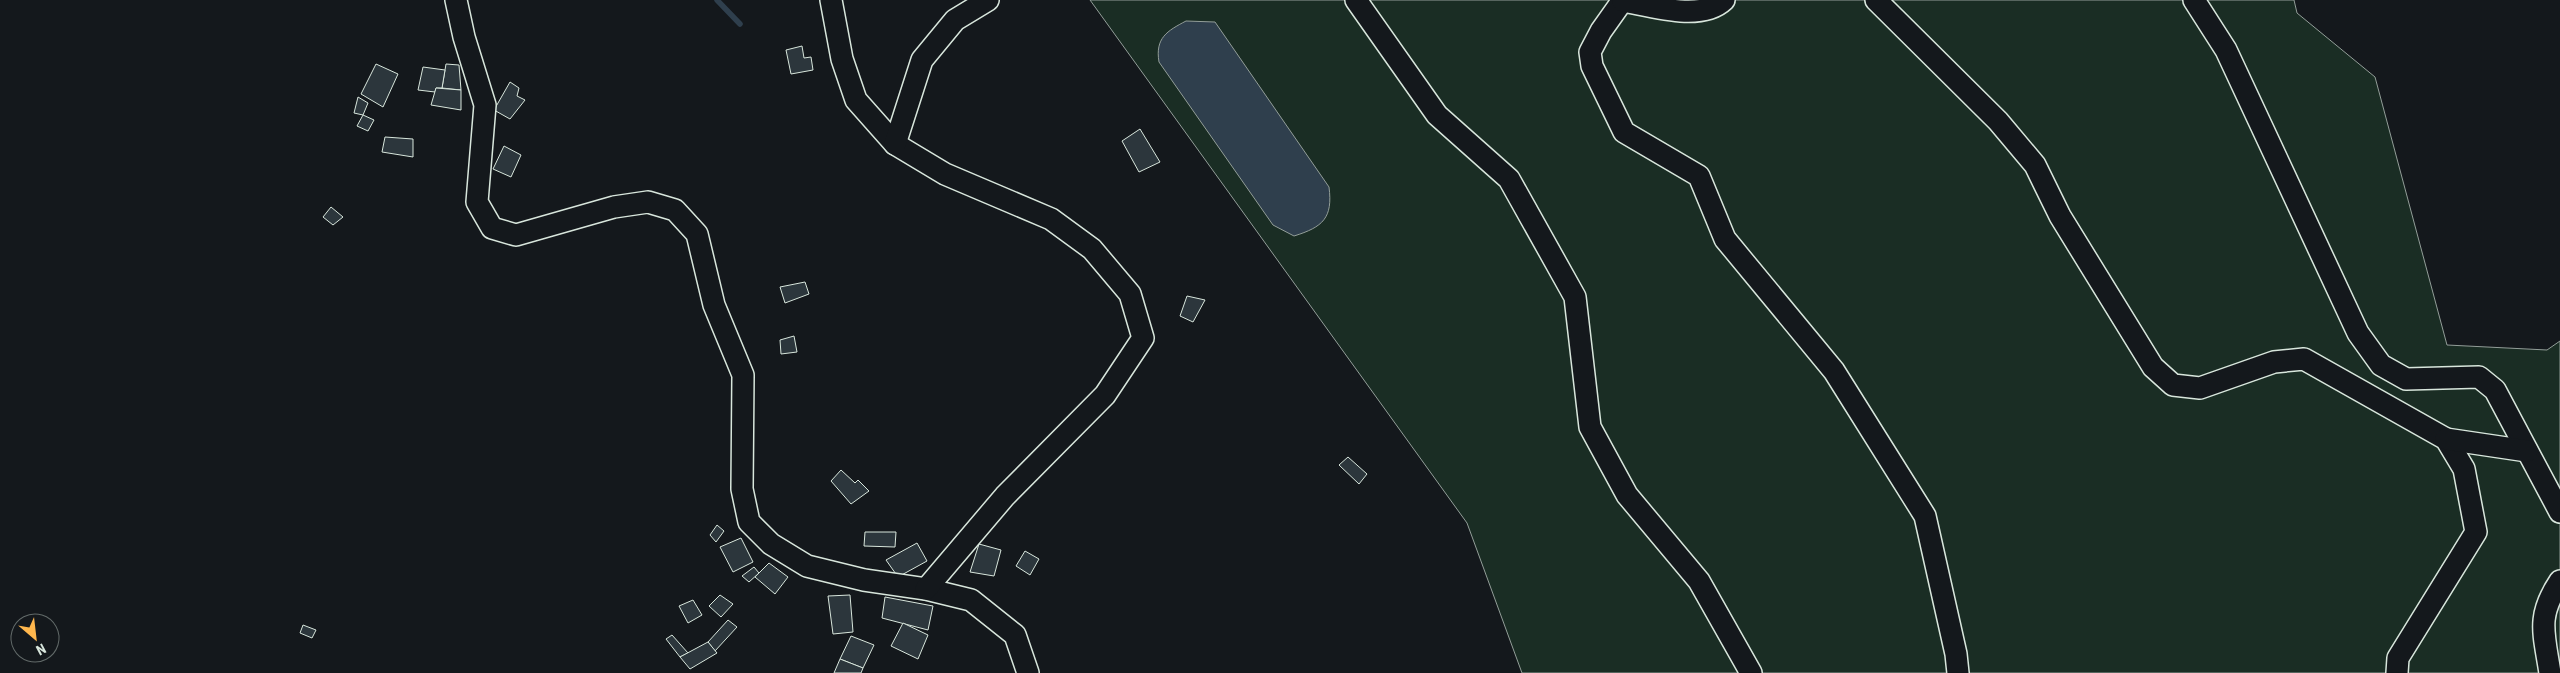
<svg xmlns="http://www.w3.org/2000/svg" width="2560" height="673" viewBox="0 0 2560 673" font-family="'Roboto Condensed',sans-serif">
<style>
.green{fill:#1a2d24;stroke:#939e99}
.water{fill:#2f3f4d;stroke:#939e99}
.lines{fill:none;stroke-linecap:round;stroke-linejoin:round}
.stream{stroke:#2f3f4d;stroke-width:5.5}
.building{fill:#2c363c;stroke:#d8e6dc}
.minor-casing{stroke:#d8e6dc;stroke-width:24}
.minor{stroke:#14181c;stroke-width:21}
</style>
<rect width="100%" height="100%" fill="#14181c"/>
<!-- green -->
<polygon class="green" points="1090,0 2294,0 2297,13 2375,77 2447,345 2547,350 2560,341 2560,673 1522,673 1467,523"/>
<!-- water -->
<path class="water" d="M1186 21 1215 22 1329 187C1333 218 1323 227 1294 236L1273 225 1159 62C1155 38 1167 31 1186 21Z"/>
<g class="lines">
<!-- stream -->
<polyline class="stream" points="717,0 740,24"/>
</g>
<!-- building -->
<g class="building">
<polygon points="802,46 804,58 811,57 813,70 791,74 786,50"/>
<polygon points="376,64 398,74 383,107 361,94"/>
<polygon points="446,64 459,65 461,90 442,88"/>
<polygon points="423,67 445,70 442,88 436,88 435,92 418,90"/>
<polygon points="510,82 519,88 517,96 525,100 510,119 494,110"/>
<polygon points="436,88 461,90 461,110 431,105"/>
<polygon points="358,97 368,103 363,115 354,113"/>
<polygon points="363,115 374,120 368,131 357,126"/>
<polygon points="1140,129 1160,162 1139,172 1122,141"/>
<polygon points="385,137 413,139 413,157 382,152"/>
<polygon points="504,146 521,155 511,177 493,169"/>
<polygon points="331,207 343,217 333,225 323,217"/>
<polygon points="805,282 809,294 785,303 780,287"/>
<polygon points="1187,296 1205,300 1193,322 1180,316"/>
<polygon points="794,336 797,352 781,354 780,340"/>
<polygon points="1348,457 1367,474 1359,484 1339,465"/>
<polygon points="841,470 855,483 858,480 869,491 851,504 831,481"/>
<polygon points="717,525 724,531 716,542 710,535"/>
<polygon points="865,532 896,532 895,547 864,546"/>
<polygon points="741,538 753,562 733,572 720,547"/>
<polygon points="917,543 927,561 898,577 886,560"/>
<polygon points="979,544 1001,550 994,576 970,572"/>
<polygon points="1025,551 1039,559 1030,575 1016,566"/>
<polygon points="769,563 788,577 775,594 755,577"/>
<polygon points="754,567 759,573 749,582 742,576"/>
<polygon points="720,595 733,604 721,617 709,606"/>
<polygon points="850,595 853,632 833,634 828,596"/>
<polygon points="885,597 933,606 928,630 882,618"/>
<polygon points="693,600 702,615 688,623 679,606"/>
<polygon points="728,620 737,627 715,651 708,642"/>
<polygon points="903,623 928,635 918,659 891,646"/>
<polygon points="303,625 316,630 312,638 300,633"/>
<polygon points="672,635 688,653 680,657 666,639"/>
<polygon points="851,636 874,645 863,668 840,659"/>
<polygon points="708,642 717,653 690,669 680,657"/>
<polygon points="840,659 863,668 861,673 834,673"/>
</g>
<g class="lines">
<defs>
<g id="minor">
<polyline points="456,0 464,37 485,105 477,202 492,228 516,235 614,207 648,202 675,210 697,234 714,305 743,375 742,489 749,522 771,544 807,566 864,580 926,589 971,600 1015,635 1028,673"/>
<polyline points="831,0 842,59 856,100 895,144 945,174 1051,219 1092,249 1130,294 1143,338 1105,395 1005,496 926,589"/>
<polyline points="1356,0 1437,115 1509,179 1575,297 1590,427 1627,495 1699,581 1751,673"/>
<polyline points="1623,0 1601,31 1590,52 1592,66 1624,132 1699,176 1725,239 1834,371 1925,516 1956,654 1958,673"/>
<polyline points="1876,0 1998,121 2035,165 2060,216 2153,367 2173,385 2200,388 2274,362 2304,359 2446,439 2464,469 2476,532 2398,658 2397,673"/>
<polyline points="2194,0 2226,50 2358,333 2381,365 2406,379 2479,377 2495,390 2560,512"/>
<path d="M1623 1C1651 6 1701 22 1724 0"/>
<polyline points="895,144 922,60 955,20 988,0"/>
<polyline points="2446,439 2527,451"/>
<path d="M2550 673C2544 633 2536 617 2560 581"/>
</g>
</defs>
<!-- minor casing -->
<use href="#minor" class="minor-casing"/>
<!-- minor -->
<use href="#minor" class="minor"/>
</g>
<!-- north arrow -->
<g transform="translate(35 638) rotate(152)"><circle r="24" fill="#14181c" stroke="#626a69"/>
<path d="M0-4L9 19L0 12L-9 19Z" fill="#ffb74d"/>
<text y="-8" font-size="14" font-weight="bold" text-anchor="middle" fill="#d8e6dc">N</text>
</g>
</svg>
